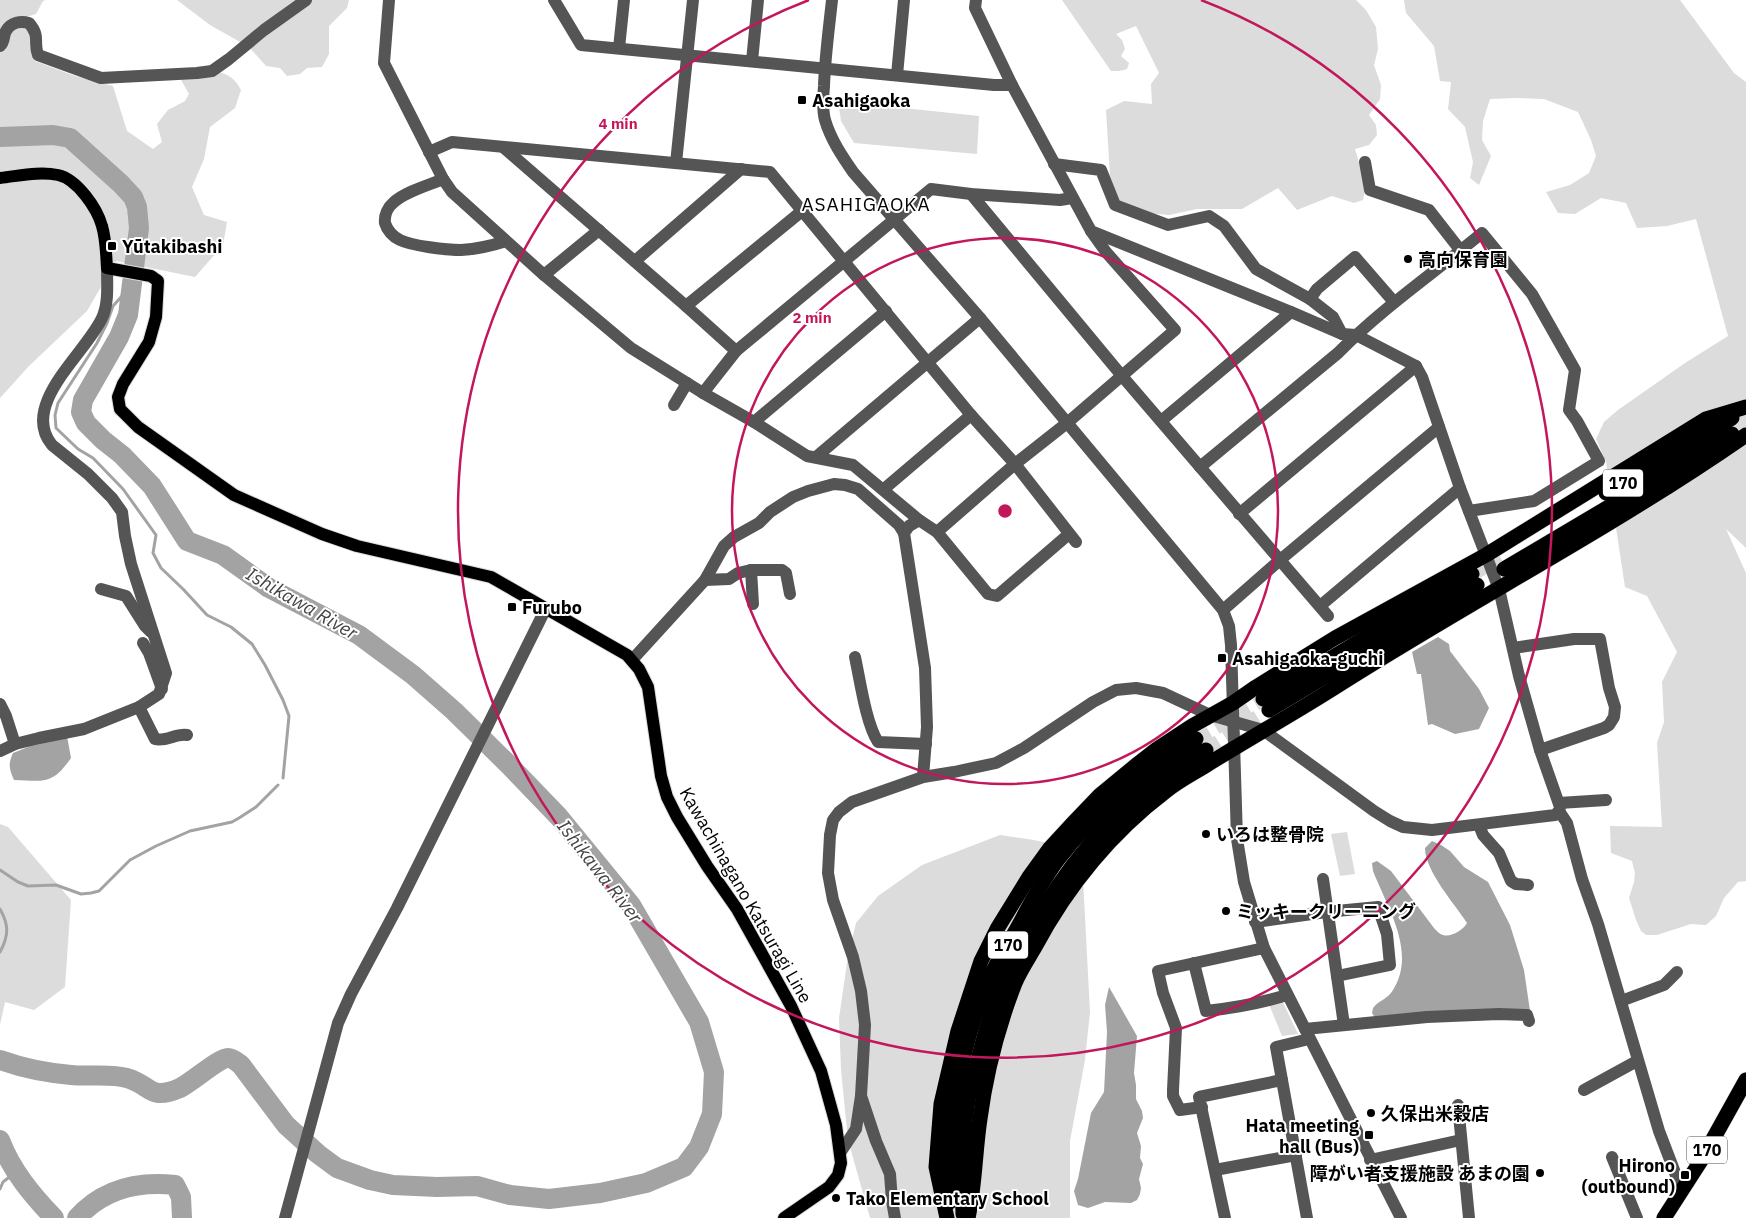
<svg xmlns="http://www.w3.org/2000/svg" width="1746" height="1218" viewBox="0 0 1746 1218" font-family="'IBM Plex Sans','Noto Sans JP',sans-serif">
<style>
.green{fill:#dcdcdc}
.water{fill:#a3a3a3}
.lines{fill:none;stroke-linecap:round;stroke-linejoin:round}
.stream{stroke:#a3a3a3;stroke-width:3}
.river{stroke:#a3a3a3;stroke-width:20}
.highway-tunnel{stroke:#d9d9d9;stroke-width:15;stroke-dasharray:15 8;stroke-linecap:butt}
.major-casing{stroke:#dbdbdb;stroke-width:14}
.highway-casing{stroke:#dbdbdb;stroke-width:16}
.minor{stroke:#555;stroke-width:12}
.major{stroke:#000;stroke-width:12}
.highway{stroke:#000;stroke-width:15}
.ring{fill:none;stroke:#c2185b;stroke-width:2.5}
.poi-dot{fill:#000;stroke:#fff;stroke-width:2}
.labels{text-anchor:middle;dominant-baseline:central;stroke-width:4;stroke-linejoin:round;paint-order:stroke}
.shield{fill:#fff;stroke:#4c4c4c;stroke-width:1}
.shield-label{font-size:16px;font-weight:bold;fill:#000}
.poi-label{font-size:18px;font-weight:bold;fill:#000;stroke:#fff;text-anchor:start}
.street-label{font-size:18px;fill:#000;stroke:#fff}
.neighbourhood-label{font-size:19px;letter-spacing:1px;fill:#000;stroke:#fff}
.water-label{font-size:19px;font-style:italic;fill:#444;stroke:#fff}
.centre{fill:#c2185b;stroke:#fff;stroke-width:2.5}
.ring-label{font-size:15px;text-anchor:middle;font-weight:bold;fill:#c2185b;stroke:#fff;stroke-width:4;stroke-linejoin:round;paint-order:stroke}
</style>
<rect width="100%" height="100%" fill="#fff"/>
<!-- green -->
<g class="green">
<path d="M0 0H46L43 1 36 14 26 17 35 61 75 76 113 86 127 131 153 149 162 142 157 124 168 110 185 101 189 94 180 78C205 74 227 63 241 90L235 108 210 127 204 159 192 187 204 215 227 222 223 245 195 277 116 261 87 311 29 366 0 398Z"/>
<polygon points="177,0 349,0 347,8 329,26 329,54 322,67 307,68 300,74 287,76 280,68 266,66 249,47 210,25"/>
<polygon points="1062,0 1356,0 1366,10 1376,27 1378,49 1374,65 1381,85 1380,99 1369,115 1376,125 1377,135 1369,145 1355,149 1366,187 1363,200 1354,203 1332,196 1297,210 1278,188 1242,209 1197,209 1169,215 1147,213 1120,202 1110,176 1106,110 1124,101 1152,104 1151,84 1159,73 1136,26 1116,34 1122,40 1125,49 1121,56 1129,63 1127,69 1120,71 1111,71"/>
<polygon points="1404,0 1680,0 1734,73 1746,82 1746,548 1726,529 1746,573 1746,881 1738,882 1724,898 1716,916 1706,925 1691,924 1657,935 1646,935 1641,931 1636,920 1629,898 1634,882 1635,873 1632,861 1611,853 1610,826 1662,827 1657,743 1664,722 1662,682 1677,652 1647,596 1625,587 1606,462 1596,439 1604,422 1618,410 1685,363 1728,336 1696,219 1667,226 1637,228 1626,203 1601,198 1575,214 1558,213 1546,192 1570,185 1589,173 1596,156 1591,140 1578,112 1544,99 1517,98 1490,99 1483,121 1482,140 1491,156 1479,185 1470,178 1473,162 1465,127 1448,109 1451,82 1440,81 1434,46 1406,13"/>
<polygon points="838,101 979,116 977,154 854,143 841,121"/>
<polygon points="0,824 8,827 71,900 65,987 34,1010 5,1002 0,1025"/>
<polygon points="1347,832 1355,874 1340,876 1331,834"/>
<polygon points="1000,835 1034,840 1062,846 1082,860 1090,1012 1085,1060 1070,1141 1070,1218 870,1218 848,1140 841,1070 839,1018 848,956 856,923 878,896 922,865"/>
<polygon points="1281,998 1298,1034 1282,1036 1268,1002"/>
</g>
<!-- water -->
<g class="water">
<polygon points="1438,637 1449,644 1450,651 1479,689 1489,708 1479,729 1455,734 1432,724 1428,725 1421,674 1417,674 1412,652"/>
<path d="M67 736 71 758C52 785 45 781 14 780 9 769 8 764 13 753L38 743Z"/>
<path d="M1432 841 1441 845 1450 851 1464 867 1488 882 1510 925 1524 970 1530 1011 1375 1018 1372 1013 1373 1008C1379 1000 1388 999 1393 990 1417 952 1387 907 1373 871L1372 863 1377 861 1391 871 1434 928C1437 931 1439 934 1443 935 1451 938 1464 929 1467 923 1454 903 1425 871 1425 848Z"/>
<polygon points="1109,987 1137,1036 1134,1073 1136,1085 1136,1099 1142,1111 1143,1118 1137,1133 1141,1146 1140,1158 1143,1164 1139,1179 1141,1188 1140,1194 1137,1200 1131,1203 1105,1202 1088,1208 1078,1205 1074,1191 1078,1179 1091,1113 1104,1092 1107,1032 1105,1005"/>
</g>
<g class="lines">
<!-- stream -->
<g class="stream">
<polyline points="132,285 113,306 107,323 97,343 58,403 55,415 56,428 78,449 93,458 123,489 156,535 153,553 161,568 183,589 207,615 231,627 252,644 265,665 283,700 289,716 283,778"/>
<polyline points="0,870 18,882 28,886 56,885 81,894 91,893 99,891 130,860 156,846 190,831 232,822 239,818 256,807 278,785"/>
<path d="M0 909C9 925 9 935 0 952"/>
<polyline points="0,1189 3,1182 16,1172"/>
</g>
<!-- river -->
<g class="river">
<path d="M0 137 53 135 70 138 121 184 133 197 137 207 139 228 128 315 119 337 83 400 81 412 86 423 103 440 122 455 152 486 187 541 223 555 269 588 359 635 413 675 454 711 509 765 559 817 631 905 699 1022 714 1072 712 1114 699 1147 684 1167 646 1183 600 1193 549 1199 510 1195 477 1186 437 1187 393 1185 370 1180 337 1168 318 1154 286 1125 241 1065C237 1062 233 1058 228 1058 219 1058 192 1082 180 1088 149 1101 153 1086 127 1078 109 1073 90 1077 71 1075 47 1073 22 1068 0 1060"/>
<path d="M0 1140C11 1170 32 1195 54 1218"/>
<path d="M77 1218C103 1189 137 1181 175 1185L181 1197 182 1218"/>
</g>
<!-- highway-tunnel -->
<g class="highway-tunnel">
<polyline points="1472,574 1500,557"/>
<polyline points="1196,739 1263,699"/>
<polyline points="1206,750 1269,710"/>
</g>
<defs>
<path id="major" d="M0 178C19 176 39 171 58 175 77 179 97 208 102 226 106 239 106 254 107 268L151 276 158 281 156 317 149 342 123 384 118 397 120 409 138 427 234 495 322 534 357 546 491 577 627 655 639 669 648 687 661 776 667 797 677 817 707 866 737 909 791 1006 821 1071 836 1125 841 1163 838 1175 829 1187 784 1218"/>
<g id="highway">
<polyline points="1606,493 1732,418"/>
<polyline points="1504,569 1732,434"/>
<polyline points="1263,699 1472,574"/>
<polyline points="1269,710 1477,585"/>
<path d="M950 1202C947 1122 960 1042 994 969 1002 953 1012 938 1020 923 1032 901 1044 877 1059 858 1096 810 1147 773 1196 739"/>
<path d="M963 1214C962 1179 961 1143 967 1108 968 1096 972 1083 975 1071 983 1040 993 1002 1007 974 1044 900 1092 827 1161 778 1175 768 1191 759 1206 750"/>
<polyline points="947,1218 936,1167 941,1104 958,1031 981,961 997,929 1029,877 1050,848 1074,822 1100,795 1134,767 1157,749 1192,726 1233,703 1256,687 1335,638 1486,555 1706,419 1746,407"/>
<path d="M968 1218C975 1186 975 1152 980 1119 986 1073 998 1027 1015 983 1020 971 1028 959 1035 947 1067 887 1112 832 1166 791 1178 781 1192 774 1205 766 1245 741 1286 718 1326 693 1464 604 1611 529 1746 435"/>
<polyline points="1664,1218 1702,1159 1746,1080"/>
</g>
</defs>
<!-- major casing -->
<use href="#major" class="major-casing"/>
<!-- highway casing -->
<use href="#highway" class="highway-casing"/>
<!-- minor -->
<g class="minor">
<polyline points="389,0 384,63 443,179 452,192 544,275 631,348 703,393 754,422 807,456 853,465 919,520 937,532 988,594 997,596 1069,534"/>
<polyline points="554,0 581,45 994,85 1012,85"/>
<path d="M832 0C829 28 825 57 824 86 823 97 822 109 825 120 831 140 842 156 853 172L980 318 1223 610 1229 626 1231 645 1237 839 1244 882 1264 948 1401 1218"/>
<path d="M0 46C5 42 3 36 6 31 11 22 21 21 29 23 41 37 33 42 38 55L101 78 197 73 212 71 229 59 264 30 306 0"/>
<polyline points="619,48 624,0"/>
<polyline points="752,61 758,0"/>
<polyline points="897,75 904,0"/>
<polyline points="503,147 686,306 736,351"/>
<polyline points="429,152 452,142 770,172 971,415 1015,464 1076,542"/>
<polyline points="1365,162 1370,190 1429,210 1461,251"/>
<polyline points="676,163 693,0"/>
<polyline points="1054,164 1101,170 1115,205 1168,225 1209,216 1224,226 1256,269 1310,299"/>
<path d="M443 179C427 186 407 191 394 202 388 207 384 215 385 223 387 230 393 237 400 240 412 246 447 250 461 250 477 249 491 246 506 241"/>
<polyline points="971,194 1122,376 1328,616"/>
<polyline points="635,261 741,169"/>
<polyline points="544,275 599,230"/>
<polyline points="686,306 802,211"/>
<polyline points="1342,334 1333,317 1310,299 1317,289 1355,257 1394,302"/>
<polyline points="703,393 736,351 931,189 971,194 1060,200 1072,198"/>
<polyline points="674,405 687,383"/>
<polyline points="1161,421 1291,312"/>
<polyline points="754,422 886,311"/>
<polyline points="816,457 980,318"/>
<path d="M1200 467 1338 353C1382 308 1434 273 1482 233L1532 294 1575 370 1569 410 1577 421 1599 461 1534 501 1469 511"/>
<polyline points="884,489 971,415"/>
<polyline points="1239,514 1416,366"/>
<polyline points="919,520 909,526 904,533 925,668 927,727 923,777"/>
<polyline points="937,532 1015,464 1067,423 1175,330 1106,252 1091,231"/>
<polyline points="751,570 753,604"/>
<polyline points="705,580 729,579 738,573 751,570 782,570 786,573 790,594"/>
<polyline points="101,589 126,596 145,626 151,632"/>
<polyline points="1320,606 1460,488"/>
<polyline points="1223,610 1280,560 1439,427"/>
<polyline points="143,643 149,653 162,689"/>
<polyline points="1513,648 1574,639 1600,639 1609,688 1615,707 1614,717 1609,725 1604,728 1540,750"/>
<path d="M855 657C860 680 866 724 878 742L926 744"/>
<polyline points="632,660 705,580 724,546 734,537 759,523 770,512 793,497 808,491 834,484 845,485 858,489 899,525 904,533"/>
<polyline points="0,704 6,716 15,744"/>
<path d="M139 707 155 739C166 742 176 733 187 735"/>
<path d="M0 751 15 744 39 738 84 729 139 707 159 694 166 673 131 564 125 536 122 512 112 498 88 474 52 445C19 405 86 353 102 318 109 303 107 284 107 268"/>
<polyline points="1559,803 1606,800"/>
<polyline points="1559,811 1567,823 1582,879 1598,924 1659,1131 1682,1191"/>
<polyline points="1479,825 1483,835 1499,853 1511,881 1516,884 1528,885"/>
<polyline points="1323,879 1344,1025"/>
<polyline points="1255,922 1326,912 1378,907 1387,934 1390,965 1337,976"/>
<path d="M1194 963 1206 1011C1234 1008 1261 1003 1287 995"/>
<polyline points="1621,1001 1664,985 1677,972"/>
<polyline points="1305,1029 1427,1017 1499,1014 1527,1015 1529,1021"/>
<polyline points="1584,1090 1637,1061"/>
<polyline points="861,1096 876,1141 890,1174 892,1201 895,1218"/>
<polyline points="1458,1105 1469,1218"/>
<polyline points="1202,1107 1180,1110 1173,1096 1173,1090 1176,1028 1163,993 1158,971 1264,948"/>
<polyline points="840,1153 856,1129 861,1096 865,1025 861,991 853,957 833,900 828,873 830,835 833,820 839,812 852,802 923,777 954,772 996,763 1024,748 1093,702 1116,690 1136,688 1163,693 1210,715 1263,730 1374,811 1390,821 1403,827 1432,830 1555,815 1559,811 1560,807 1540,750 1519,676 1499,589 1460,488 1422,377 1416,366 1356,335 1342,334 1291,312 1091,231 1012,85 975,8 976,0"/>
<polyline points="1612,1157 1637,1218"/>
<polyline points="1370,1160 1461,1140"/>
<polyline points="1215,1170 1296,1155"/>
<polyline points="285,1218 338,1023 351,994 397,908 545,610"/>
<polyline points="1225,1218 1199,1097 1282,1080"/>
<polyline points="1307,1218 1276,1047 1309,1039"/>
</g>
<!-- major -->
<use href="#major" class="major"/>
<!-- highway -->
<use href="#highway" class="highway"/>
</g>
<!-- distance rings -->
<g class="ring">
<circle cx="1005" cy="511" r="273"/>
<path d="M1201 0A547 547 0 1 1 809 0"/>
</g>
<!-- markers -->
<g class="poi-dot">
<rect x="797" y="95" width="10" height="10" rx="2.5"/>
<rect x="107" y="241" width="10" height="10" rx="2.5"/>
<circle cx="1408" cy="259" r="5"/>
<rect x="507" y="602" width="10" height="10" rx="2.5"/>
<rect x="1217" y="653" width="10" height="10" rx="2.5"/>
<circle cx="1206" cy="834" r="5"/>
<circle cx="1226" cy="911" r="5"/>
<circle cx="1371" cy="1113" r="5"/>
<rect x="1364" y="1130" width="10" height="10" rx="2.5"/>
<circle cx="1540" cy="1173" r="5"/>
<rect x="1680" y="1170" width="10" height="10" rx="2.5"/>
<circle cx="836" cy="1198" r="5"/>
</g>
<g class="labels">
<!-- shield labels -->
<g class="shield">
<rect x="1603" y="469.5" width="40" height="27" rx="4"/>
<rect x="988" y="931.5" width="40" height="27" rx="4"/>
<rect x="1687" y="1136.5" width="40" height="27" rx="4"/>
</g>
<g class="shield-label">
<text x="1623" y="483">170</text>
<text x="1008" y="945">170</text>
<text x="1707" y="1150">170</text>
</g>
<!-- poi labels -->
<g class="poi-label">
<text x="812" y="100">Asahigaoka</text>
<text x="122" y="246">Yūtakibashi</text>
<text x="1418" y="259">高向保育園</text>
<text x="522" y="607">Furubo</text>
<text x="1232" y="658">Asahigaoka-guchi</text>
<text x="1216" y="834">いろは整骨院</text>
<text x="1236" y="911">ミッキークリーニング</text>
<text x="1381" y="1113">久保出米穀店</text>
<text x="1359" y="1125" text-anchor="end">Hata meeting<tspan x="1359" dy="21">hall (Bus)</tspan></text>
<text x="1675" y="1165" text-anchor="end">Hirono<tspan x="1675" dy="21">(outbound)</tspan></text>
<text x="1530" y="1173" text-anchor="end">障がい者支援施設 あまの園</text>
<text x="846" y="1198">Tako Elementary School</text>
</g>
<!-- street labels -->
<g class="street-label">
<text transform="translate(746 895) rotate(60)">Kawachinagano Katsuragi Line</text>
</g>
<!-- neighbourhood labels -->
<g class="neighbourhood-label">
<text x="866" y="204">ASAHIGAOKA</text>
</g>
<!-- water labels -->
<g class="water-label">
<text transform="translate(302 603) rotate(30)">Ishikawa River</text>
<text transform="translate(600 871) rotate(52)">Ishikawa River</text>
</g>
</g>
<circle cx="1005" cy="511" r="8" class="centre"/>
<g class="ring-label">
<text x="618" y="129">4 min</text>
<text x="812" y="323">2 min</text>
</g>
</svg>
